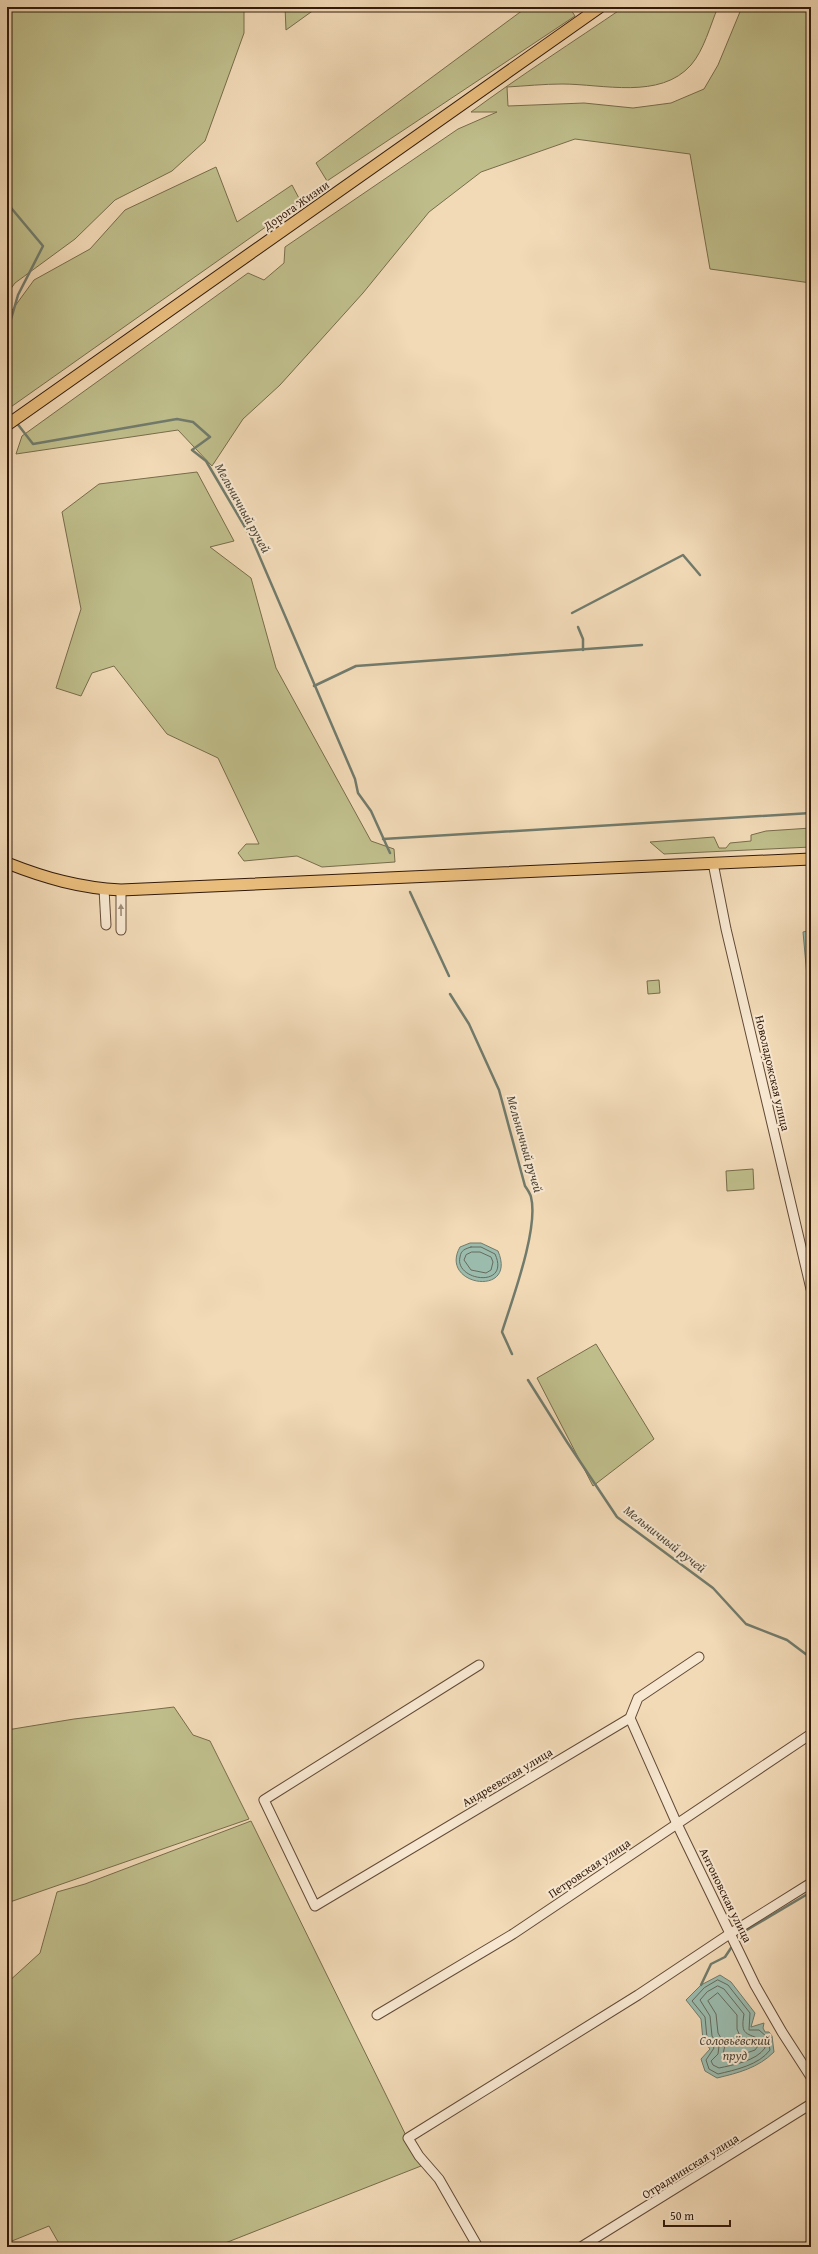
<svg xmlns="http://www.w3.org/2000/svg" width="818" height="2254" viewBox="0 0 818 2254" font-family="'Gentium Book Plus',serif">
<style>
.green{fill:#bfbe8b;stroke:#786c4b}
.water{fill:#9bbbad;stroke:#717b6c}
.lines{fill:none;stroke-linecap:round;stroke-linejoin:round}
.shore{stroke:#666a5c;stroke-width:1}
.stream{stroke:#717b6c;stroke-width:2.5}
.minor-casing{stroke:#624a36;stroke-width:11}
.major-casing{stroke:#321a0b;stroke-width:13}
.minor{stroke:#f7e7d0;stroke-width:9}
.major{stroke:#e9bd7c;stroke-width:11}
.oneway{fill:#9e8b77}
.labels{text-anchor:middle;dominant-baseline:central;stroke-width:4;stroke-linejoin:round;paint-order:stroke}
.street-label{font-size:12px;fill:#321a0b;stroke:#f7e7d0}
.water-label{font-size:13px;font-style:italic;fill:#524a3c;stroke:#f7e7d0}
</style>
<rect width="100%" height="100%" fill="#f2dab7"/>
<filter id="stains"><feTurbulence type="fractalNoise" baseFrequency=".005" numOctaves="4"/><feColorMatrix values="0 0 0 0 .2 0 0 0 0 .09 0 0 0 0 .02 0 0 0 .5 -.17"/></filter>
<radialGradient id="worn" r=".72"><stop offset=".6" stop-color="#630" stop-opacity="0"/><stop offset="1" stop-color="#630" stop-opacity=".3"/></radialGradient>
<!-- green -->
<g class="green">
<polygon points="7,7 244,7 244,33 205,141 172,171 115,200 75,239 15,283 7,294"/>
<polygon points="285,7 318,7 286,30"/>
<polygon points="527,7 569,7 575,16 327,181 316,163"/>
<path d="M624 7H718C710 26 704 50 691 65 660 100 603 84 562 84 544 84 525 86 507 87L508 106 584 103 633 108 671 103 704 89 718 65 742 7H811V283L710 269 690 154 575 139 481 172 429 212 363 293 280 385 243 419 212 466 178 430 16 454 22 436 248 273 264 280 284 263 285 247 458 129 497 112H471C521 75 573 42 624 7Z"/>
<polygon points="216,167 237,222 292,185 301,202 8,409 7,317 34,280 90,249 125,210"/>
<polygon points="197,472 234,541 210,547 251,578 276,668 371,841 394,849 395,862 322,867 297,856 244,861 238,853 246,844 259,844 218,758 167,734 114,666 92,673 81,696 56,688 81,609 62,512 99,484"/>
<polygon points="811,828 811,847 664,854 650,842 714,837 719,848 726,848 730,843 751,841 751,835 766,831"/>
<polygon points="659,980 660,993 648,994 647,981"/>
<polygon points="753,1169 754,1189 727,1191 726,1171"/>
<polygon points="596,1344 654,1439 593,1486 537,1378"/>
<polygon points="174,1707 193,1735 210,1741 249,1819 7,1903 7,1730 74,1719"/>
<polygon points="251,1821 421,2166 215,2247 61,2247 49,2226 7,2243 7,1983 40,1953 57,1892 85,1884"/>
</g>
<!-- water -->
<g class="water">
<polygon points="811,930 811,998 809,998 803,932"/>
<path d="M470 1243H481L498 1251C518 1298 438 1286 460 1247Z"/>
<path d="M720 1975 731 1982 755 2013 751 2027 764 2023 763 2028 765 2032H769L772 2036 774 2052C758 2068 738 2073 717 2078L705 2071 701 2059 710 2049 703 2040 701 2019 686 2000 701 1985Z"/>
</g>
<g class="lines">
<!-- shore -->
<g class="shore">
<polyline points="811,934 808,937 811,976"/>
<path d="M471 1247H481L495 1254C511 1289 454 1281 460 1257 461 1250 465 1249 471 1247Z"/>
<polygon points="472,1252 480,1252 491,1257 493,1262 491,1270 486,1273 471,1270 464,1260 466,1255"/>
<path d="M718 1980 728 1985 750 2013 749 2030H759L767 2037 770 2050C759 2065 735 2070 718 2074L709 2069 706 2060 714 2048 707 2038 705 2017 692 2001 704 1988Z"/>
<path d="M718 1986 724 1989 744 2014C740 2037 747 2032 763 2041L765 2048C756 2061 733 2065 719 2068L713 2065 711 2061 718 2054 719 2046 712 2036 710 2016 700 2000 707 1992Z"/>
<polygon points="718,1993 737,2015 737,2029 740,2036 758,2046 755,2050 724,2061 722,2059 725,2045 718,2033 716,2014 708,2001"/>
</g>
<!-- stream -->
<g class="stream">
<polyline points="7,203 43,246 18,295 7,333"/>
<polyline points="7,410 13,418"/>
<polyline points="16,422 33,444 177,419 193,422 210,437 192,450 206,461 252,539 355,779 358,793 371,811 390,853"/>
<polyline points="572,613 683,555 700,575"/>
<polyline points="578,627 583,639 583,650"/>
<polyline points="314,686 356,666 642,645"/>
<polyline points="383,839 811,813"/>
<polyline points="410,892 449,976"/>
<path d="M450 994 469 1024 499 1090 525 1186C527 1189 530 1193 531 1197 539 1228 512 1300 502 1332L512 1354"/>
<polyline points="528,1380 567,1442 617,1517 713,1588 746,1624 787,1640 811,1658"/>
<polyline points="740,1934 811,1892"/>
<polyline points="701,1985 711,1964 725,1957 731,1948"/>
</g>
<defs>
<g id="minor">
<polyline points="713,863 726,929 811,1289"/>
<polyline points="104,889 106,925"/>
<polyline points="121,890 121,930"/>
<polyline points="479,1665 264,1800 315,1906 630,1718 638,1698 699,1657"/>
<polyline points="630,1718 677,1824 755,1985 782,2032 811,2077"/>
<polyline points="377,2015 513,1934 811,1734"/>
<polyline points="478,2247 439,2179 419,2156 408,2138 638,1995 731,1933 811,1883"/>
<polyline points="581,2247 811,2104"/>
<polyline points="808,2247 811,2244"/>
</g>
<g id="major">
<polyline points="7,425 600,7"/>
<path d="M7 863C45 878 80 888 121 890L811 859"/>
</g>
</defs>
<!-- minor casing -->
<use href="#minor" class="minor-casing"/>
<!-- major casing -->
<use href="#major" class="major-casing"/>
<!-- minor -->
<use href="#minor" class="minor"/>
<!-- major -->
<use href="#major" class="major"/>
</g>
<!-- one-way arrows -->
<defs><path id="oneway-solid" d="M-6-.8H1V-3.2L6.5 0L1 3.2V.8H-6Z"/></defs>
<use class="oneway" href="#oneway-solid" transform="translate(121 910) rotate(-91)"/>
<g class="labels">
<!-- street labels -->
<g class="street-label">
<text transform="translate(296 205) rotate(-35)">Дорога Жизни</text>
<text transform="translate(773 1073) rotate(77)">Новоладожская улица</text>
<text transform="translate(507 1777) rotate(-31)">Андреевская улица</text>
<text transform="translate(589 1868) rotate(-34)">Петровская улица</text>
<text transform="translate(726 1895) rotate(64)">Антоновская улица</text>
<text transform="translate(690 2166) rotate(-32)">Отраднинская улица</text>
</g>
<!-- water labels -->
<g class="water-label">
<text transform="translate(243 508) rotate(61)">Мельничный ручей</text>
<text transform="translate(525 1144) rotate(74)">Мельничный ручей</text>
<text transform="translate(665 1539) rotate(38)">Мельничный ручей</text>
<text x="735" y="2040">Соловьёвский<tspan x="735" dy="15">пруд</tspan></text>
</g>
</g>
<!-- margin -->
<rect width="818" height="2254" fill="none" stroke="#f2dab7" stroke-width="24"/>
<rect x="8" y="8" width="802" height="2238" fill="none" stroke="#321a0b" stroke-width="2"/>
<rect x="12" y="12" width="794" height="2230" fill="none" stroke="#321a0b"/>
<!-- scale -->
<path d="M664 2220v6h66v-6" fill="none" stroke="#321a0b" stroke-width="2"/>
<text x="670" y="2220" font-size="12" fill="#321a0b" stroke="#f7e7d0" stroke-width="3" paint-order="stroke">50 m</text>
<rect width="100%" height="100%" filter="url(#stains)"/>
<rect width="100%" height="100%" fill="url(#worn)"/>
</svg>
